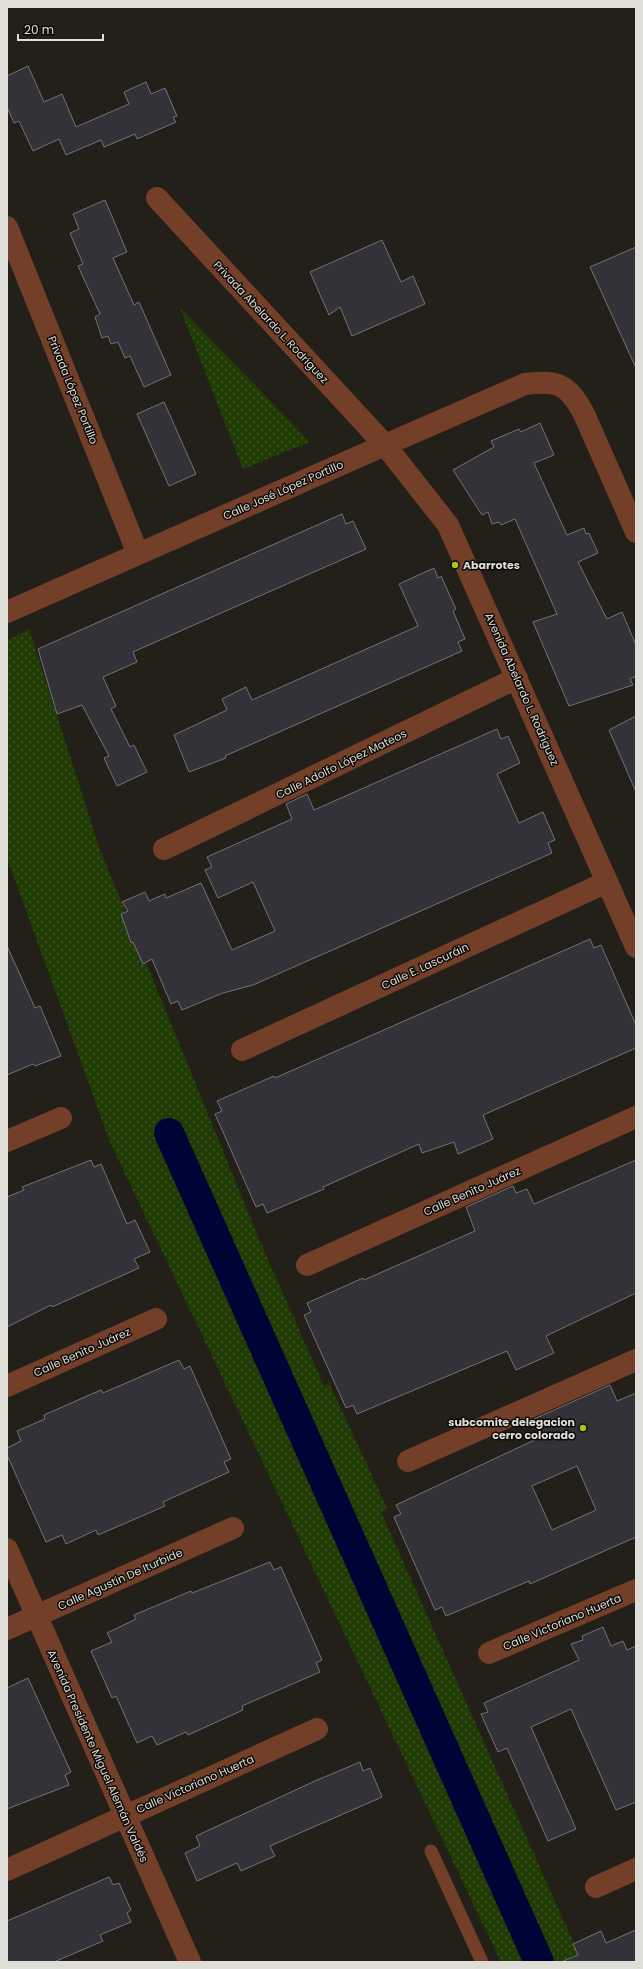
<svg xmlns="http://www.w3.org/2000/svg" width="643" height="1969" viewBox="0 0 643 1969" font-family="Poppins,sans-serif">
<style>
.grass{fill:url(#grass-dots)}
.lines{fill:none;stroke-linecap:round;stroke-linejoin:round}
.canal{stroke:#000335;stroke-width:30}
.building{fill:#343239;stroke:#74717a;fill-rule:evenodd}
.service{stroke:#743f29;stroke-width:13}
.minor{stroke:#743f29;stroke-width:22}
.tertiary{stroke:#743f29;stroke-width:22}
.poi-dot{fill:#abc615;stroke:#0b0a07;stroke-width:1.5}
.labels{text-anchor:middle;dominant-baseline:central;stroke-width:3;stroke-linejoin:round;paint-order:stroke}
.street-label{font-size:11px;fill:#dfddd8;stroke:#0b0a07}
.poi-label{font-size:11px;font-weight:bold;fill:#dfddd8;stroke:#0b0a07;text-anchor:start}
</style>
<defs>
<pattern id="grass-dots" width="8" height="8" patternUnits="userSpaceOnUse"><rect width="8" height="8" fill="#203c04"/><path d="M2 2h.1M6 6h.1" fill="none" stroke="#405828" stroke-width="1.8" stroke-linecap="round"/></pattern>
</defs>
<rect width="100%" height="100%" fill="#232019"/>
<!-- grass -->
<g class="grass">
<polygon points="180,308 310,442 243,469"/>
<polygon points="29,629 100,850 261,1244 324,1386 329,1383 387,1508 381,1512 582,1962 501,1962 110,1142 7,858 7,641"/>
</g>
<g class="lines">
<!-- canal -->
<polyline class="canal" points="169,1133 539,1962"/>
</g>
<!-- building -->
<g class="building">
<polygon points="28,66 44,102 62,94 76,127 129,104 124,92 146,82 151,94 165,88 177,116 173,117 176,122 137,139 135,134 104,147 101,140 66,155 59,139 33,151 19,121 14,123 7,107 7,76"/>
<polygon points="105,200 127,252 113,258 134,305 139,302 171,375 144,387 130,356 125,358 118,342 111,344 108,336 102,338 95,317 100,314 78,266 83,264 70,233 79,229 73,214"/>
<polygon points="382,240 401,282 413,276 425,304 352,336 340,307 329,315 310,272"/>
<polygon points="636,247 636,368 590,267"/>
<polygon points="164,402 196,474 169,486 137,414"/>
<polygon points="540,423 554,455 534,463 567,535 584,528 586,534 589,533 598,553 578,562 607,619 622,612 636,645 636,676 630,679 633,685 569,706 533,622 557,614 515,519 501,525 499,522 492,524 488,512 482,515 453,470 494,447 491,441 519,429 521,432"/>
<polygon points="342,514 346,524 353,521 366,549 133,652 137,662 103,677 116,706 111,709 130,747 134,745 147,772 117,786 104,758 109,756 82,705 57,714 38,649"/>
<polygon points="434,568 438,578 441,576 456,609 453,611 465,639 458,642 462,651 225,756 226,758 189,772 174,735 227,710 222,699 246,687 252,700 418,626 399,584"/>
<polygon points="636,716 636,792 609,730"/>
<polygon points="497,729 501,739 508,736 520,763 497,774 519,823 543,812 555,840 548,843 552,853 253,985 223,993 182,1010 178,1001 171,1004 152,959 143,964 133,942 131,943 121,914 128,911 122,902 145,892 149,901 165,894 166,898 201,883 232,950 275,931 253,882 218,898 205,870 212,867 207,857 292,819 286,804 307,794 314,810"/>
<polygon points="590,939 594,948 601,945 636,1025 636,1048 483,1115 493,1139 458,1154 454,1142 422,1153 419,1144 323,1187 324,1189 267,1213 263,1204 256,1207 215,1114 222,1111 217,1101 274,1076 275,1078"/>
<polygon points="7,946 35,1008 40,1006 61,1056 35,1066 33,1064 7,1075"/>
<polygon points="91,1160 94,1167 101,1164 127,1224 135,1220 150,1252 134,1259 139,1268 52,1307 51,1305 7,1327 7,1197 24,1190 22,1187"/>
<polygon points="636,1160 636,1293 546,1336 554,1353 516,1370 507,1351 357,1414 353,1405 346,1408 304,1315 311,1312 307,1303 363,1278 364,1280 475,1231 466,1207 513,1186 516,1193 527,1189 534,1204"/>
<polygon points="179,1360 184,1369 190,1366 231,1459 224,1462 229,1472 163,1502 165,1506 98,1535 96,1530 66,1544 62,1535 46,1542 7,1455 7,1448 21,1441 17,1431 45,1419 44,1415 101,1390 103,1393"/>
<path d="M610 1385 617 1401 636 1393V1537L530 1584 529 1581 446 1616 442 1607 435 1610 394 1517 401 1514 396 1505 543 1436 534 1419ZM577 1466 596 1510 552 1530 532 1486Z"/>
<polygon points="270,1562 274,1570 281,1567 322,1660 316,1663 320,1672 242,1706 243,1710 188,1735 186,1732 157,1745 152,1736 137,1743 116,1696 112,1698 91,1651 112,1642 107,1633 136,1619 134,1615 191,1591 192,1593"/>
<polygon points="603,1627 611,1646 623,1641 627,1650 636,1646 636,1802 616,1810 571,1709 531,1727 576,1829 548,1841 507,1748 498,1752 481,1714 488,1712 484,1703 579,1660 571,1644 583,1640 582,1636"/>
<polygon points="28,1678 71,1772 65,1775 69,1785 7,1809 7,1688"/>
<polygon points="360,1762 363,1771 370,1768 382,1797 270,1846 275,1856 241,1871 237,1863 197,1881 185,1853 200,1846 196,1836 315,1781"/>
<polygon points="109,1877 113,1885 119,1883 131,1910 127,1913 131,1922 100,1935 103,1941 54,1962 7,1962 7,1921"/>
<polygon points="636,1930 636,1962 561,1962 578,1955 573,1944 601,1931 606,1943"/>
</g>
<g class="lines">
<!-- service -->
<polyline class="service" points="431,1851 482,1962"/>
<!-- minor -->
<g class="minor">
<path d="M157 198 385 445 525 384C558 380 568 384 584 414L636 532"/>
<polyline points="7,227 138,554"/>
<polyline points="164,849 517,678"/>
<polyline points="242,1050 607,882"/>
<polyline points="7,1141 61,1118"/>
<polyline points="307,1265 636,1117"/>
<polyline points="7,1386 156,1319"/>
<polyline points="408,1461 636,1360"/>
<polyline points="7,1549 190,1962"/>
<polyline points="7,1629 233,1528"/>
<polyline points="489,1653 636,1590"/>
<polyline points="7,1870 317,1729"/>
<polyline points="596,1887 636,1869"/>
</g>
<!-- tertiary -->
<polyline class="tertiary" points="7,612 385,445 448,525 636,947"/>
</g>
<!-- markers -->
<g class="poi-dot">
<circle cx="455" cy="565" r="4"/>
<circle cx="583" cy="1428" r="4"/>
</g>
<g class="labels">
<!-- street labels -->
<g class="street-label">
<text transform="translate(271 322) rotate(47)">Privada Abelardo L. Rodríguez</text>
<text transform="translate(73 390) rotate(68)">Privada López Portillo</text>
<text transform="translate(283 490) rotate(-24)">Calle José López Portillo</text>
<text transform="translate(522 689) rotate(66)">Avenida Abelardo L. Rodríguez</text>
<text transform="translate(341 764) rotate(-26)">Calle Adolfo López Mateos</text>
<text transform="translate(425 966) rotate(-25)">Calle E. Lascuráin</text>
<text transform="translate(472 1191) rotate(-24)">Calle Benito Juárez</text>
<text transform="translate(82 1352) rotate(-24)">Calle Benito Juárez</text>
<text transform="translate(120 1579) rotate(-24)">Calle Agustín De Iturbide</text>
<text transform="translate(562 1622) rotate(-23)">Calle Victoriano Huerta</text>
<text transform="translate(98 1756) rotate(66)">Avenida Presidente Miguel Alemán Valdés</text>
<text transform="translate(195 1784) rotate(-24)">Calle Victoriano Huerta</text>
</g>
<!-- poi labels -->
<g class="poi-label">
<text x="463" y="565">Abarrotes</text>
<text x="575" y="1422" text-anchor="end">subcomite delegacion<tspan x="575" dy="13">cerro colorado</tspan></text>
</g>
</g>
<!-- border -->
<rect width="643" height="1969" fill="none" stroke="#dfddd8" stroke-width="16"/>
<!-- scale -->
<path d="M18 34v6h85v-6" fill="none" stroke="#dfddd8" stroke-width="2"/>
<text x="24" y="34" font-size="12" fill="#dfddd8" stroke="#0b0a07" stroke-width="3" paint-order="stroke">20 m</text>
</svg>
